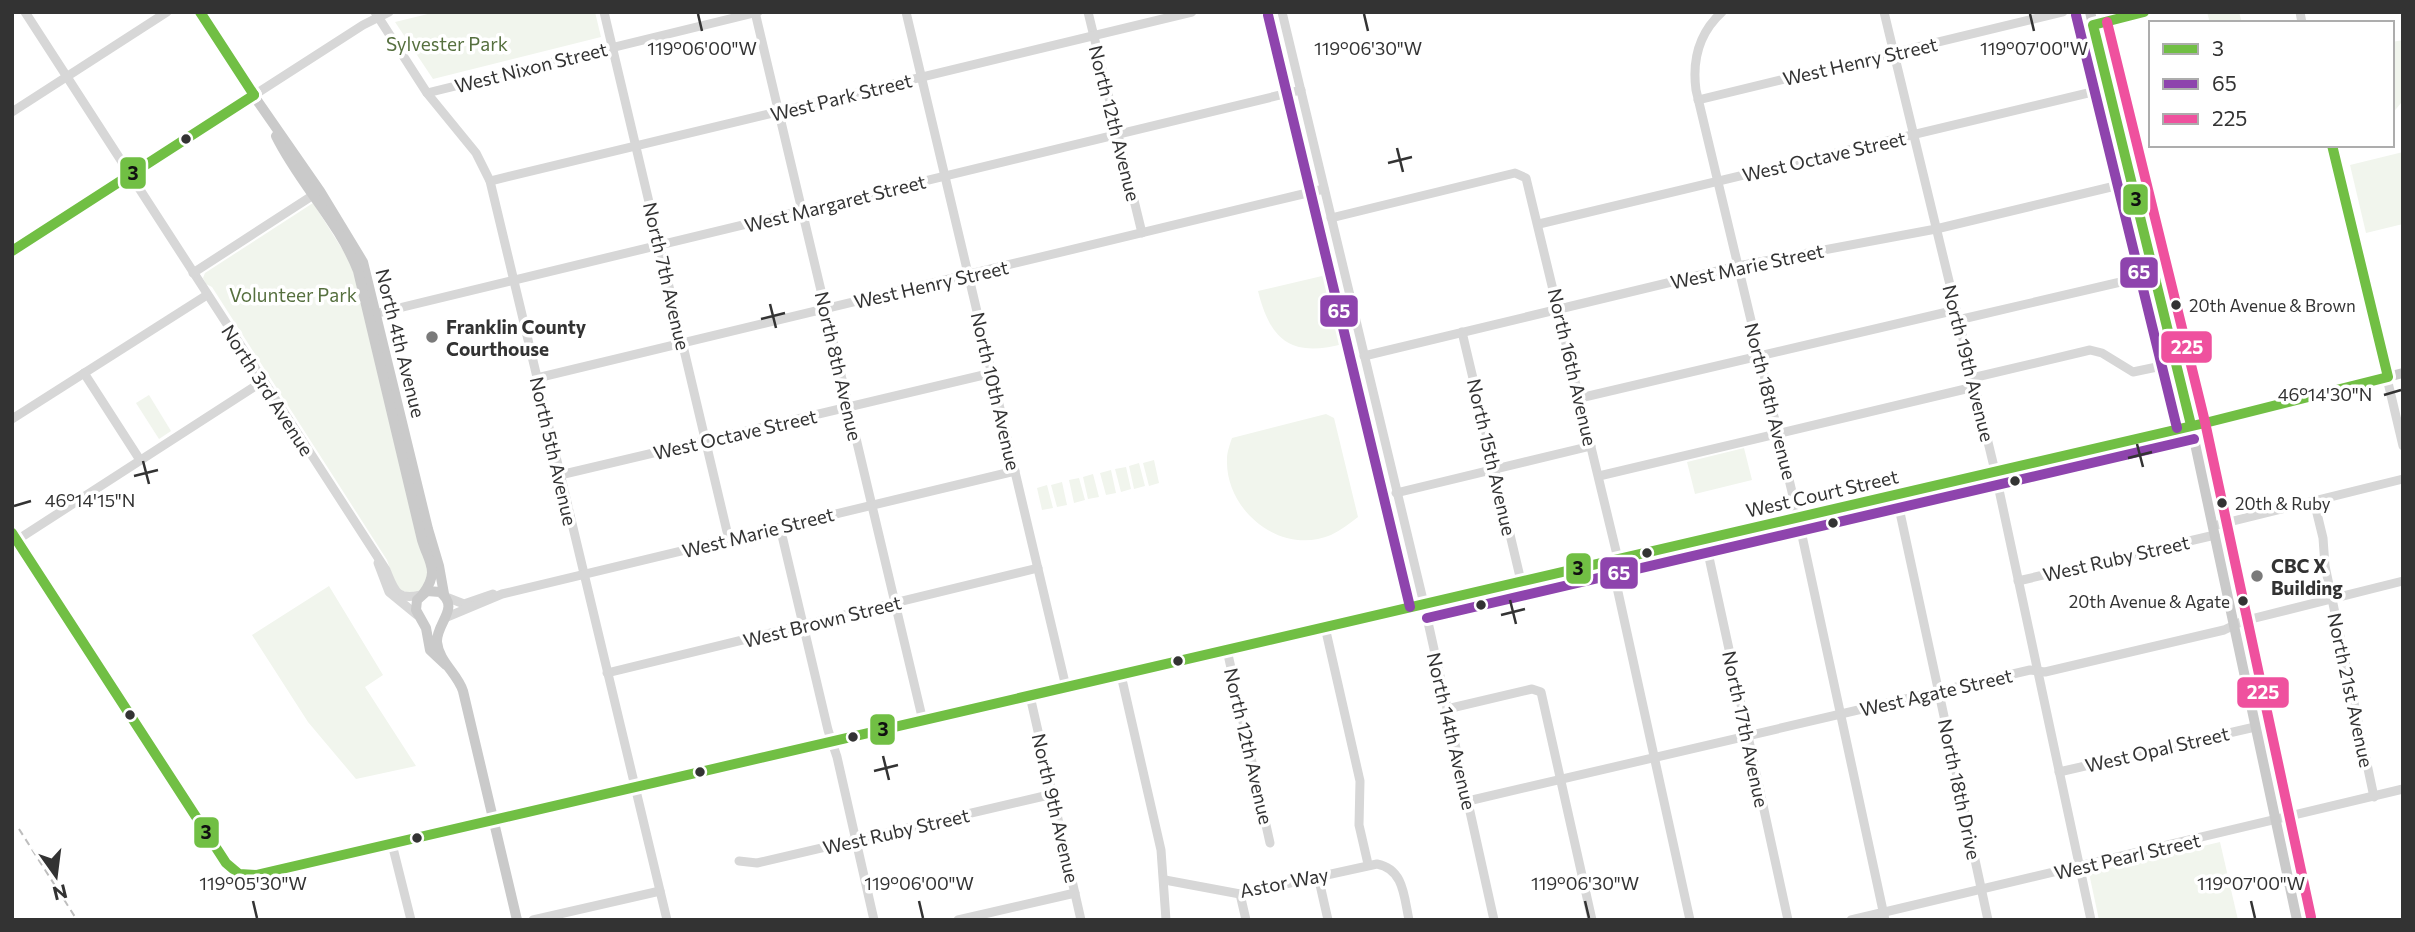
<svg xmlns="http://www.w3.org/2000/svg" width="2415" height="932" viewBox="0 0 2415 932" font-family="Commissioner,sans-serif">
<style>
.green{fill:#f1f5ed}
.lines{fill:none;stroke-linecap:round;stroke-linejoin:round}
.minor{stroke:#d7d7d7;stroke-width:9}
.major{stroke:#cacaca;stroke-width:10}
.rail{stroke:#bebebe;stroke-width:2;stroke-dasharray:7 5;stroke-linecap:butt}
.bus-1-casing{stroke:#fff;stroke-width:16}
.bus-2-casing{stroke:#fff;stroke-width:16}
.bus-3-casing{stroke:#fff;stroke-width:16}
.bus-1{stroke:#71bf44;stroke-width:10}
.bus-2{stroke:#8e44ad;stroke-width:10}
.bus-3{stroke:#ef519e;stroke-width:10}
.ticks{fill:none;stroke:#333;stroke-width:2.5}
.bus-dot{fill:#333;stroke:#fff;stroke-width:2.5}
.poi-dot{fill:#7a7a7a;stroke:#fff;stroke-width:2.5}
.labels{text-anchor:middle;dominant-baseline:central;stroke-width:7;stroke-linejoin:round;paint-order:stroke}
.bus-label{font-size:17px;fill:#333;stroke:#fff;text-anchor:start}
.park-label{font-size:19px;fill:#56703f;stroke:#fff}
.street-label{font-size:19px;fill:#333;stroke:#fff}
.poi-label{font-size:19px;font-weight:bold;fill:#333;stroke:#fff;text-anchor:start}
.ticks-label{font-size:18px;text-anchor:middle;fill:#333;stroke:#fff;stroke-width:7;stroke-linejoin:round;paint-order:stroke}
.line-badge{stroke:#fff;stroke-width:2.5}
.badge-label{font-size:19px;text-anchor:middle;font-weight:bold;fill:#fff}
.pale-badge-label{font-size:19px;text-anchor:middle;font-weight:bold;fill:#111}
</style>
<rect width="100%" height="100%" fill="#fff"/>
<!-- green -->
<g class="green">
<polygon points="436,12 595,12 601,37 433,79 395,22"/>
<polygon points="2207,12 2239,12 2242,23 2210,23"/>
<polygon points="2403,40 2403,95 2401,103 2392,114 2392,42"/>
<polygon points="2403,152 2403,224 2366,233 2350,165"/>
<polygon points="313,203 353,266 431,568 421,591 413,594 397,589 387,560 212,287 206,284 203,278 205,273"/>
<path d="M1322 276 1330 280 1346 343C1293 358 1271 343 1258 291Z"/>
<polygon points="149,395 171,431 159,439 136,403"/>
<path d="M1326 414 1334 418 1358 517C1350 523 1341 530 1331 535 1281 556 1225 511 1227 459 1227 452 1230 444 1232 438Z"/>
<polygon points="1744,448 1752,480 1695,494 1687,462"/>
<polygon points="1154,460 1159,483 1149,486 1143,463"/>
<polygon points="1139,463 1145,486 1134,489 1129,466"/>
<polygon points="1126,467 1131,489 1121,492 1115,469"/>
<polygon points="1111,470 1116,493 1106,495 1100,473"/>
<polygon points="1093,474 1099,497 1088,499 1083,477"/>
<polygon points="1079,478 1085,500 1074,503 1069,480"/>
<polygon points="1062,482 1067,505 1057,507 1051,485"/>
<polygon points="1047,485 1053,508 1042,510 1037,488"/>
<polygon points="329,586 383,675 365,687 416,766 356,779 308,722 252,635"/>
<polygon points="2220,842 2238,920 2099,920 2089,873"/>
</g>
<g class="lines">
<!-- minor -->
<g class="minor">
<path d="M25 12 386 570C394 589 396 601 420 595"/>
<polyline points="375,12 427,93 476,153 490,181 667,920"/>
<polyline points="604,12 729,540"/>
<polyline points="755,12 923,721"/>
<polyline points="906,12 1066,687"/>
<polyline points="1088,12 1142,233"/>
<polyline points="1282,12 1424,604 1494,920"/>
<path d="M1722 12C1699 33 1692 60 1696 90L1798 517 1885 920"/>
<polyline points="1884,12 1995,471 2091,920"/>
<polyline points="2300,12 2302,23"/>
<polyline points="2093,25 2145,12"/>
<polyline points="427,93 758,12"/>
<polyline points="1698,100 2063,12"/>
<polyline points="12,112 167,12"/>
<polyline points="2332,145 2403,446"/>
<polyline points="490,181 1192,12"/>
<polyline points="1331,218 1515,173 1526,178 1618,559"/>
<polyline points="1539,224 2109,88"/>
<polyline points="12,251 363,25 389,12"/>
<polyline points="193,273 318,192"/>
<polyline points="370,315 1301,90"/>
<polyline points="1958,320 2155,274"/>
<polyline points="1462,332 1521,581"/>
<polyline points="1364,356 1738,266 1936,229 2132,182"/>
<polyline points="84,373 140,460"/>
<polyline points="537,378 1324,189"/>
<polyline points="1972,378 2090,350 2102,353 2133,372 2176,363"/>
<polyline points="1580,398 1956,310"/>
<polyline points="12,419 207,295"/>
<polyline points="560,475 992,373"/>
<polyline points="1599,476 1974,387"/>
<polyline points="1396,493 1591,446"/>
<polyline points="1896,494 1988,920"/>
<polyline points="2314,501 2323,538 2325,566 2374,797"/>
<polyline points="2213,526 2403,479"/>
<polyline points="780,527 828,730 837,757 874,920"/>
<path d="M12 533 226 863C234 873 243 876 256 875L494 820"/>
<polyline points="1705,539 1788,920"/>
<polyline points="17,540 263,381"/>
<polyline points="1611,560 1690,920"/>
<polyline points="378,563 389,592 417,615"/>
<polyline points="2018,581 2215,535"/>
<polyline points="446,597 464,604 493,594"/>
<polyline points="447,617 502,594 1015,471"/>
<polyline points="1325,627 1360,781 1359,825 1368,864"/>
<polyline points="1227,650 1270,843"/>
<polyline points="607,673 1038,568"/>
<polyline points="1121,675 1161,850 1166,920"/>
<polyline points="1030,696 1081,920"/>
<polyline points="1447,709 1532,689 1541,692 1592,920"/>
<polyline points="2059,772 2255,727"/>
<polyline points="1468,801 2030,670 2045,672 2224,630 2243,621 2403,581"/>
<polyline points="392,844 411,920"/>
<polyline points="739,861 757,863 1053,794"/>
<polyline points="1318,876 1328,920"/>
<path d="M1165 880 1240 894 1377 864C1404 869 1404 897 1409 920"/>
<polyline points="1240,894 1246,920"/>
<polyline points="533,920 660,891"/>
<polyline points="958,920 1075,893"/>
<polyline points="1851,920 2403,789"/>
</g>
<!-- major -->
<g class="major">
<polyline points="200,12 247,86 320,191 363,262 428,529 439,566 444,594"/>
<polyline points="2090,12 2191,425 2297,920"/>
<path d="M276 136C299 183 339 222 358 271L422 540C429 563 440 571 423 594"/>
<path d="M446 665 430 650 426 628 416 610 417 600 427 591 440 592C461 608 436 623 437 642 439 662 457 673 463 691L517 920"/>
<polyline points="494,820 2205,423 2403,373"/>
</g>
<!-- rail -->
<polyline class="rail" points="19,829 77,920"/>
<defs>
<g id="bus-1">
<polyline points="200,12 254,95"/>
<polyline points="2144,12 2093,25 2191,425"/>
<polyline points="12,251 254,95"/>
<polyline points="12,533 226,863 239,874 256,875 2205,423 2388,377 2332,145"/>
</g>
<g id="bus-2">
<polyline points="1268,15 1410,607"/>
<polyline points="2076,15 2177,428"/>
<polyline points="1427,618 2194,439"/>
</g>
<polyline id="bus-3" points="2107,22 2205,422 2311,917"/>
</defs>
<!-- bus-1 casing -->
<use href="#bus-1" class="bus-1-casing"/>
<!-- bus-2 casing -->
<use href="#bus-2" class="bus-2-casing"/>
<!-- bus-3 casing -->
<use href="#bus-3" class="bus-3-casing"/>
<!-- bus-1 -->
<use href="#bus-1" class="bus-1"/>
<!-- bus-2 -->
<use href="#bus-2" class="bus-2"/>
<!-- bus-3 -->
<use href="#bus-3" class="bus-3"/>
</g>
<!-- ticks -->
<path class="ticks" d="M698 14 702 31M1364 14 1368 31M2030 14 2034 31M1397 148 1403 172M1388 163 1412 157M770 304 776 328M761 319 785 313M2384 395 2401 390M2137 444 2143 467M2128 458 2152 452M143 461 149 484M134 476 158 470M14 506 31 501M1510 600 1516 624M1501 615 1525 609M883 756 889 780M874 771 898 765M253 901 257 918M919 901 923 918M1585 901 1589 918M2251 901 2255 918"/>
<!-- markers -->
<g class="bus-dot">
<circle cx="186" cy="139" r="6"/>
<circle cx="2176" cy="305" r="6"/>
<circle cx="2015" cy="481" r="6"/>
<circle cx="2222" cy="503" r="6"/>
<circle cx="1833" cy="523" r="6"/>
<circle cx="1647" cy="553" r="6"/>
<circle cx="2243" cy="601" r="6"/>
<circle cx="1481" cy="605" r="6"/>
<circle cx="1178" cy="661" r="6"/>
<circle cx="130" cy="715" r="6"/>
<circle cx="853" cy="737" r="6"/>
<circle cx="700" cy="772" r="6"/>
<circle cx="417" cy="838" r="6"/>
</g>
<g class="poi-dot">
<circle cx="432" cy="337" r="7"/>
<circle cx="2257" cy="576" r="7"/>
</g>
<g class="labels">
<!-- bus labels -->
<g class="bus-label">
<text x="2189" y="305">20th Avenue &amp; Brown</text>
<text x="2235" y="503">20th &amp; Ruby</text>
<text x="2230" y="601" text-anchor="end">20th Avenue &amp; Agate</text>
</g>
<!-- park labels -->
<g class="park-label">
<text x="447" y="43">Sylvester Park</text>
<text x="293" y="294">Volunteer Park</text>
</g>
<!-- street labels -->
<g class="street-label">
<text transform="translate(1860 61) rotate(-13)">West Henry Street</text>
<text transform="translate(531 67) rotate(-14)">West Nixon Street</text>
<text transform="translate(841 97) rotate(-14)">West Park Street</text>
<text transform="translate(1115 123) rotate(76)">North 12th Avenue</text>
<text transform="translate(1824 156) rotate(-13)">West Octave Street</text>
<text transform="translate(835 203) rotate(-14)">West Margaret Street</text>
<text transform="translate(1747 266) rotate(-12)">West Marie Street</text>
<text transform="translate(667 276) rotate(77)">North 7th Avenue</text>
<text transform="translate(931 284) rotate(-13)">West Henry Street</text>
<text transform="translate(401 343) rotate(76)">North 4th Avenue</text>
<text transform="translate(1969 363) rotate(76)">North 19th Avenue</text>
<text transform="translate(839 366) rotate(77)">North 8th Avenue</text>
<text transform="translate(1573 367) rotate(77)">North 16th Avenue</text>
<text transform="translate(268 390) rotate(57)">North 3rd Avenue</text>
<text transform="translate(996 391) rotate(77)">North 10th Avenue</text>
<text transform="translate(1771 401) rotate(76)">North 18th Avenue</text>
<text transform="translate(735 434) rotate(-13)">West Octave Street</text>
<text transform="translate(554 451) rotate(77)">North 5th Avenue</text>
<text transform="translate(1492 457) rotate(77)">North 15th Avenue</text>
<text transform="translate(1822 493) rotate(-13)">West Court Street</text>
<text transform="translate(758 532) rotate(-14)">West Marie Street</text>
<text transform="translate(2116 558) rotate(-13)">West Ruby Street</text>
<text transform="translate(822 621) rotate(-14)">West Brown Street</text>
<text transform="translate(2351 690) rotate(78)">North 21st Avenue</text>
<text transform="translate(1936 692) rotate(-13)">West Agate Street</text>
<text transform="translate(1746 729) rotate(78)">North 17th Avenue</text>
<text transform="translate(1452 731) rotate(77)">North 14th Avenue</text>
<text transform="translate(1249 746) rotate(77)">North 12th Avenue</text>
<text transform="translate(2157 749) rotate(-13)">West Opal Street</text>
<text transform="translate(1960 789) rotate(78)">North 18th Drive</text>
<text transform="translate(1056 808) rotate(77)">North 9th Avenue</text>
<text transform="translate(896 831) rotate(-13)">West Ruby Street</text>
<text transform="translate(2127 856) rotate(-13)">West Pearl Street</text>
<text transform="translate(1284 882) rotate(-11)">Astor Way</text>
</g>
<!-- poi labels -->
<g class="poi-label">
<text x="446" y="326">Franklin County<tspan x="446" dy="22">Courthouse</tspan></text>
<text x="2271" y="565">CBC X<tspan x="2271" dy="22">Building</tspan></text>
</g>
</g>
<g class="ticks-label">
<text x="702" y="55">119°06'00"W</text>
<text x="1368" y="55">119°06'30"W</text>
<text x="2034" y="55">119°07'00"W</text>
<text x="2325" y="401">46°14'30"N</text>
<text x="90" y="507">46°14'15"N</text>
<text x="253" y="890">119°05'30"W</text>
<text x="919" y="890">119°06'00"W</text>
<text x="1585" y="890">119°06'30"W</text>
<text x="2251" y="890">119°07'00"W</text>
</g>
<g class="line-badge">
<rect x="119" y="156" width="28" height="34" rx="7" fill="#71bf44"/>
<rect x="2122" y="183" width="27" height="33" rx="7" fill="#71bf44"/>
<rect x="2119" y="256" width="40" height="33" rx="7" fill="#8e44ad"/>
<rect x="1319" y="294" width="40" height="34" rx="7" fill="#8e44ad"/>
<rect x="2160" y="330" width="53" height="34" rx="7" fill="#ef519e"/>
<rect x="1565" y="552" width="27" height="33" rx="7" fill="#71bf44"/>
<rect x="1599" y="556" width="40" height="34" rx="7" fill="#8e44ad"/>
<rect x="2236" y="676" width="54" height="33" rx="7" fill="#ef519e"/>
<rect x="869" y="713" width="27" height="33" rx="7" fill="#71bf44"/>
<rect x="193" y="816" width="27" height="33" rx="7" fill="#71bf44"/>
</g>
<g class="badge-label">
<text x="2139" y="279">65</text>
<text x="1339" y="318">65</text>
<text x="2187" y="354">225</text>
<text x="1619" y="580">65</text>
<text x="2263" y="699">225</text>
</g>
<g class="pale-badge-label">
<text x="133" y="180">3</text>
<text x="2136" y="206">3</text>
<text x="1578" y="575">3</text>
<text x="883" y="736">3</text>
<text x="206" y="839">3</text>
</g>
<!-- border -->
<rect width="2415" height="932" fill="none" stroke="#333333" stroke-width="28"/>
<!-- legend -->
<rect x="2149" y="21" width="245" height="126" fill="#ffffff" stroke="#adadad" stroke-width="2"/>
<rect x="2163" y="44" width="35" height="10" fill="#71bf44" stroke="#adadad" stroke-width="2"/>
<text x="2212" y="56" font-size="21" fill="#333333">3</text>
<rect x="2163" y="79" width="35" height="10" fill="#8e44ad" stroke="#adadad" stroke-width="2"/>
<text x="2212" y="91" font-size="21" fill="#333333">65</text>
<rect x="2163" y="114" width="35" height="10" fill="#ef519e" stroke="#adadad" stroke-width="2"/>
<text x="2212" y="126" font-size="21" fill="#333333">225</text>
<!-- north arrow -->
<g transform="translate(56 876) rotate(166)" stroke="#ffffff" stroke-width="5" paint-order="stroke">
<path d="M0-5L12 26L0 18L-12 26Z" fill="#333333"/>
<text y="-10" font-size="19" font-weight="bold" text-anchor="middle" fill="#333333">N</text>
</g>
</svg>
